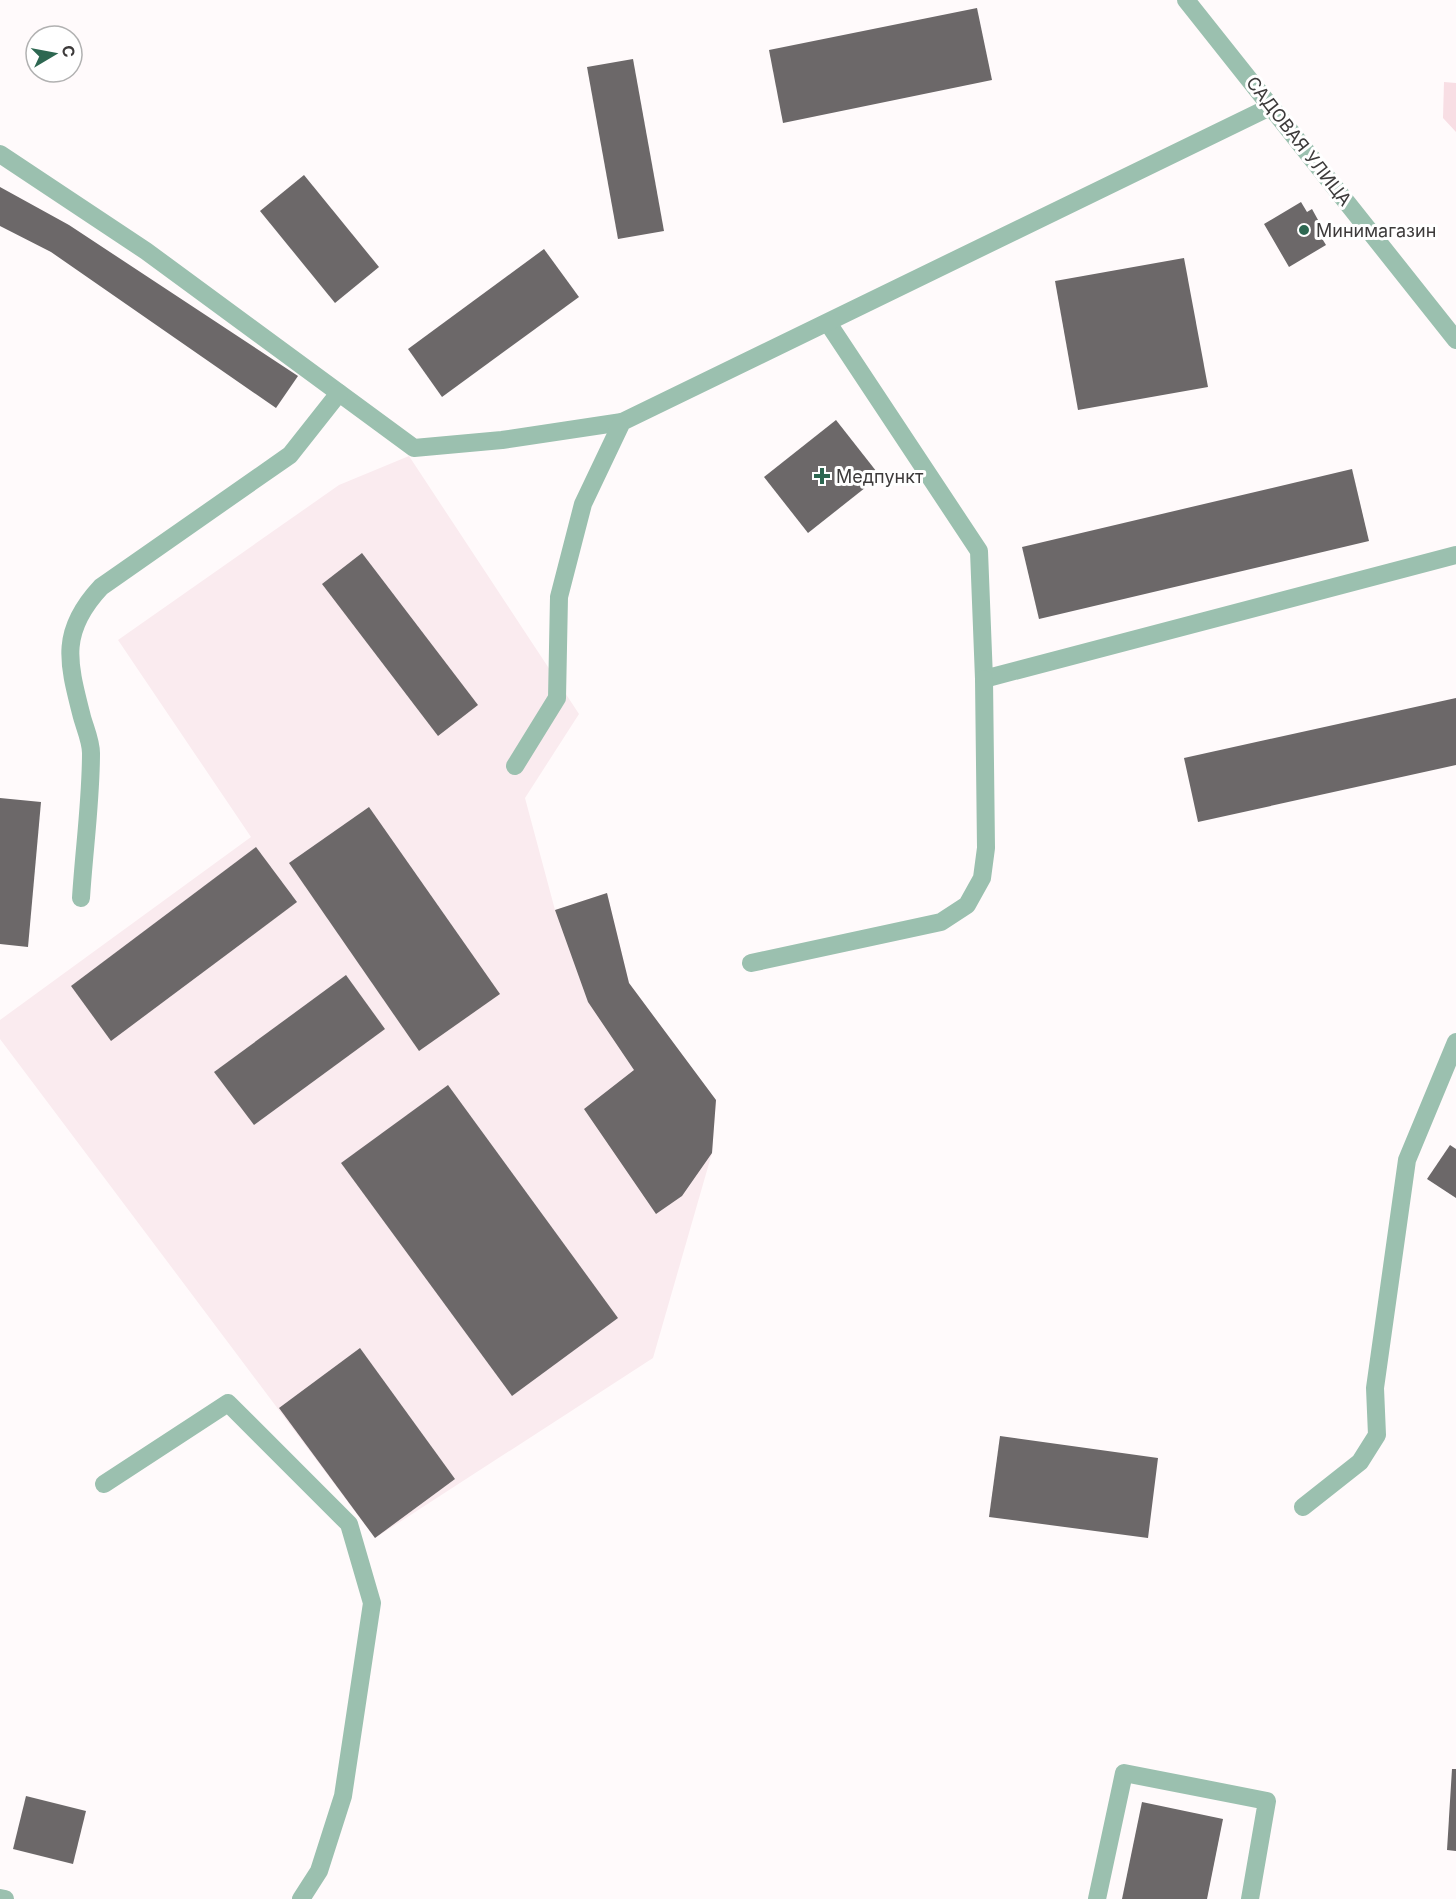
<svg xmlns="http://www.w3.org/2000/svg" width="1456" height="1899" viewBox="0 0 1456 1899" font-family="Inter,sans-serif">
<style>
.built{fill:#faebef}
.green{fill:#f8dee4}
.building{fill:#6c6869}
.lines{fill:none;stroke-linecap:round;stroke-linejoin:round}
.minor{stroke:#9bc0af;stroke-width:18}
.poi-dot{fill:#2d6751;stroke:#fff;stroke-width:2}
.labels{text-anchor:middle;dominant-baseline:central;stroke-width:6;stroke-linejoin:round;paint-order:stroke}
.street-label{font-size:18px;fill:#3d3b3b;stroke:#fff}
.poi-label{font-size:18px;fill:#3d3b3b;stroke:#fff;text-anchor:start}
</style>
<rect width="100%" height="100%" fill="#fffafb"/>
<!-- built -->
<polygon class="built" points="409,456 579,714 525,798 555,910 607,893 629,983 716,1100 712,1153 653,1358 375,1538 0,1039 0,1020 251,837 118,640 339,485"/>
<!-- green -->
<polygon class="green" points="1444,82 1456,83 1456,132 1443,118"/>
<!-- building -->
<g class="building">
<polygon points="977,8 992,80 783,123 769,50"/>
<polygon points="633,59 664,231 618,239 587,67"/>
<polygon points="304,175 379,267 335,303 260,211"/>
<polygon points="0,187 69,225 298,376 276,408 51,252 0,226"/>
<polygon points="1301,202 1307,212 1312,209 1323,229 1318,232 1326,245 1289,267 1264,224"/>
<polygon points="544,249 579,297 442,397 408,349"/>
<polygon points="1184,258 1208,387 1078,410 1055,281"/>
<polygon points="836,420 880,476 808,533 764,477"/>
<polygon points="1352,469 1369,541 1039,619 1022,547"/>
<polygon points="362,553 478,705 438,736 322,584"/>
<polygon points="1456,698 1456,765 1198,822 1184,758"/>
<polygon points="0,798 41,802 28,947 0,944"/>
<polygon points="369,807 500,994 419,1051 289,863"/>
<polygon points="256,847 297,902 111,1041 71,986"/>
<polygon points="607,893 629,983 716,1100 712,1153 682,1196 656,1214 584,1109 634,1070 588,1002 555,910"/>
<polygon points="346,975 385,1029 254,1125 214,1072"/>
<polygon points="448,1085 618,1318 512,1396 341,1163"/>
<polygon points="1450,1145 1456,1149 1456,1198 1427,1179"/>
<polygon points="360,1348 455,1479 375,1538 279,1408"/>
<polygon points="1000,1436 1158,1458 1148,1538 989,1517"/>
<polygon points="1452,1769 1456,1769 1456,1851 1447,1850"/>
<polygon points="26,1796 86,1811 73,1864 13,1849"/>
<polygon points="1142,1802 1223,1819 1207,1899 1122,1899"/>
</g>
<g class="lines">
<!-- minor -->
<g class="minor">
<polyline points="1186,0 1456,340"/>
<polyline points="0,154 146,251 414,448 502,440 622,422"/>
<polyline points="828,323 979,551 984,679 1456,555"/>
<polyline points="515,766 557,698 559,597 583,504 622,422 1272,106"/>
<path d="M81 898C84 850 91 801 91 753 91 741 85 728 82 717 68 662 59 632 101 587L290 455 339 393"/>
<polyline points="751,963 941,922 967,905 982,878 986,848 984,679"/>
<polyline points="104,1484 228,1403 349,1524 372,1603 343,1796 319,1871 301,1899"/>
<polyline points="1303,1507 1360,1462 1377,1435 1375,1388 1407,1160 1456,1042"/>
<polyline points="0,1898 5,1899"/>
<polyline points="1097,1899 1124,1773 1267,1801 1250,1899"/>
</g>
</g>
<!-- markers -->
<g class="poi-dot">
<circle cx="1304" cy="230" r="6"/>
<path d="M819 467h6v6h6v6h-6v6h-6v-6h-6v-6h6z"/>
</g>
<g class="labels">
<!-- street labels -->
<g class="street-label">
<text transform="translate(1299 141) rotate(52)">САДОВАЯ УЛИЦА</text>
</g>
<!-- poi labels -->
<g class="poi-label">
<text x="1316" y="230">Минимагазин</text>
<text x="836" y="476">Медпункт</text>
</g>
</g>
<!-- north arrow -->
<g transform="translate(54 54) rotate(80)"><circle r="28" fill="#ffffff" stroke="#b1b1b1" stroke-width="1.5"/>
<path d="M0-4.5L10 22L0 15L-10 22Z" fill="#2d6751"/>
<text y="-9" font-size="16" font-weight="bold" text-anchor="middle" fill="#3d3b3b">С</text>
</g>
</svg>
